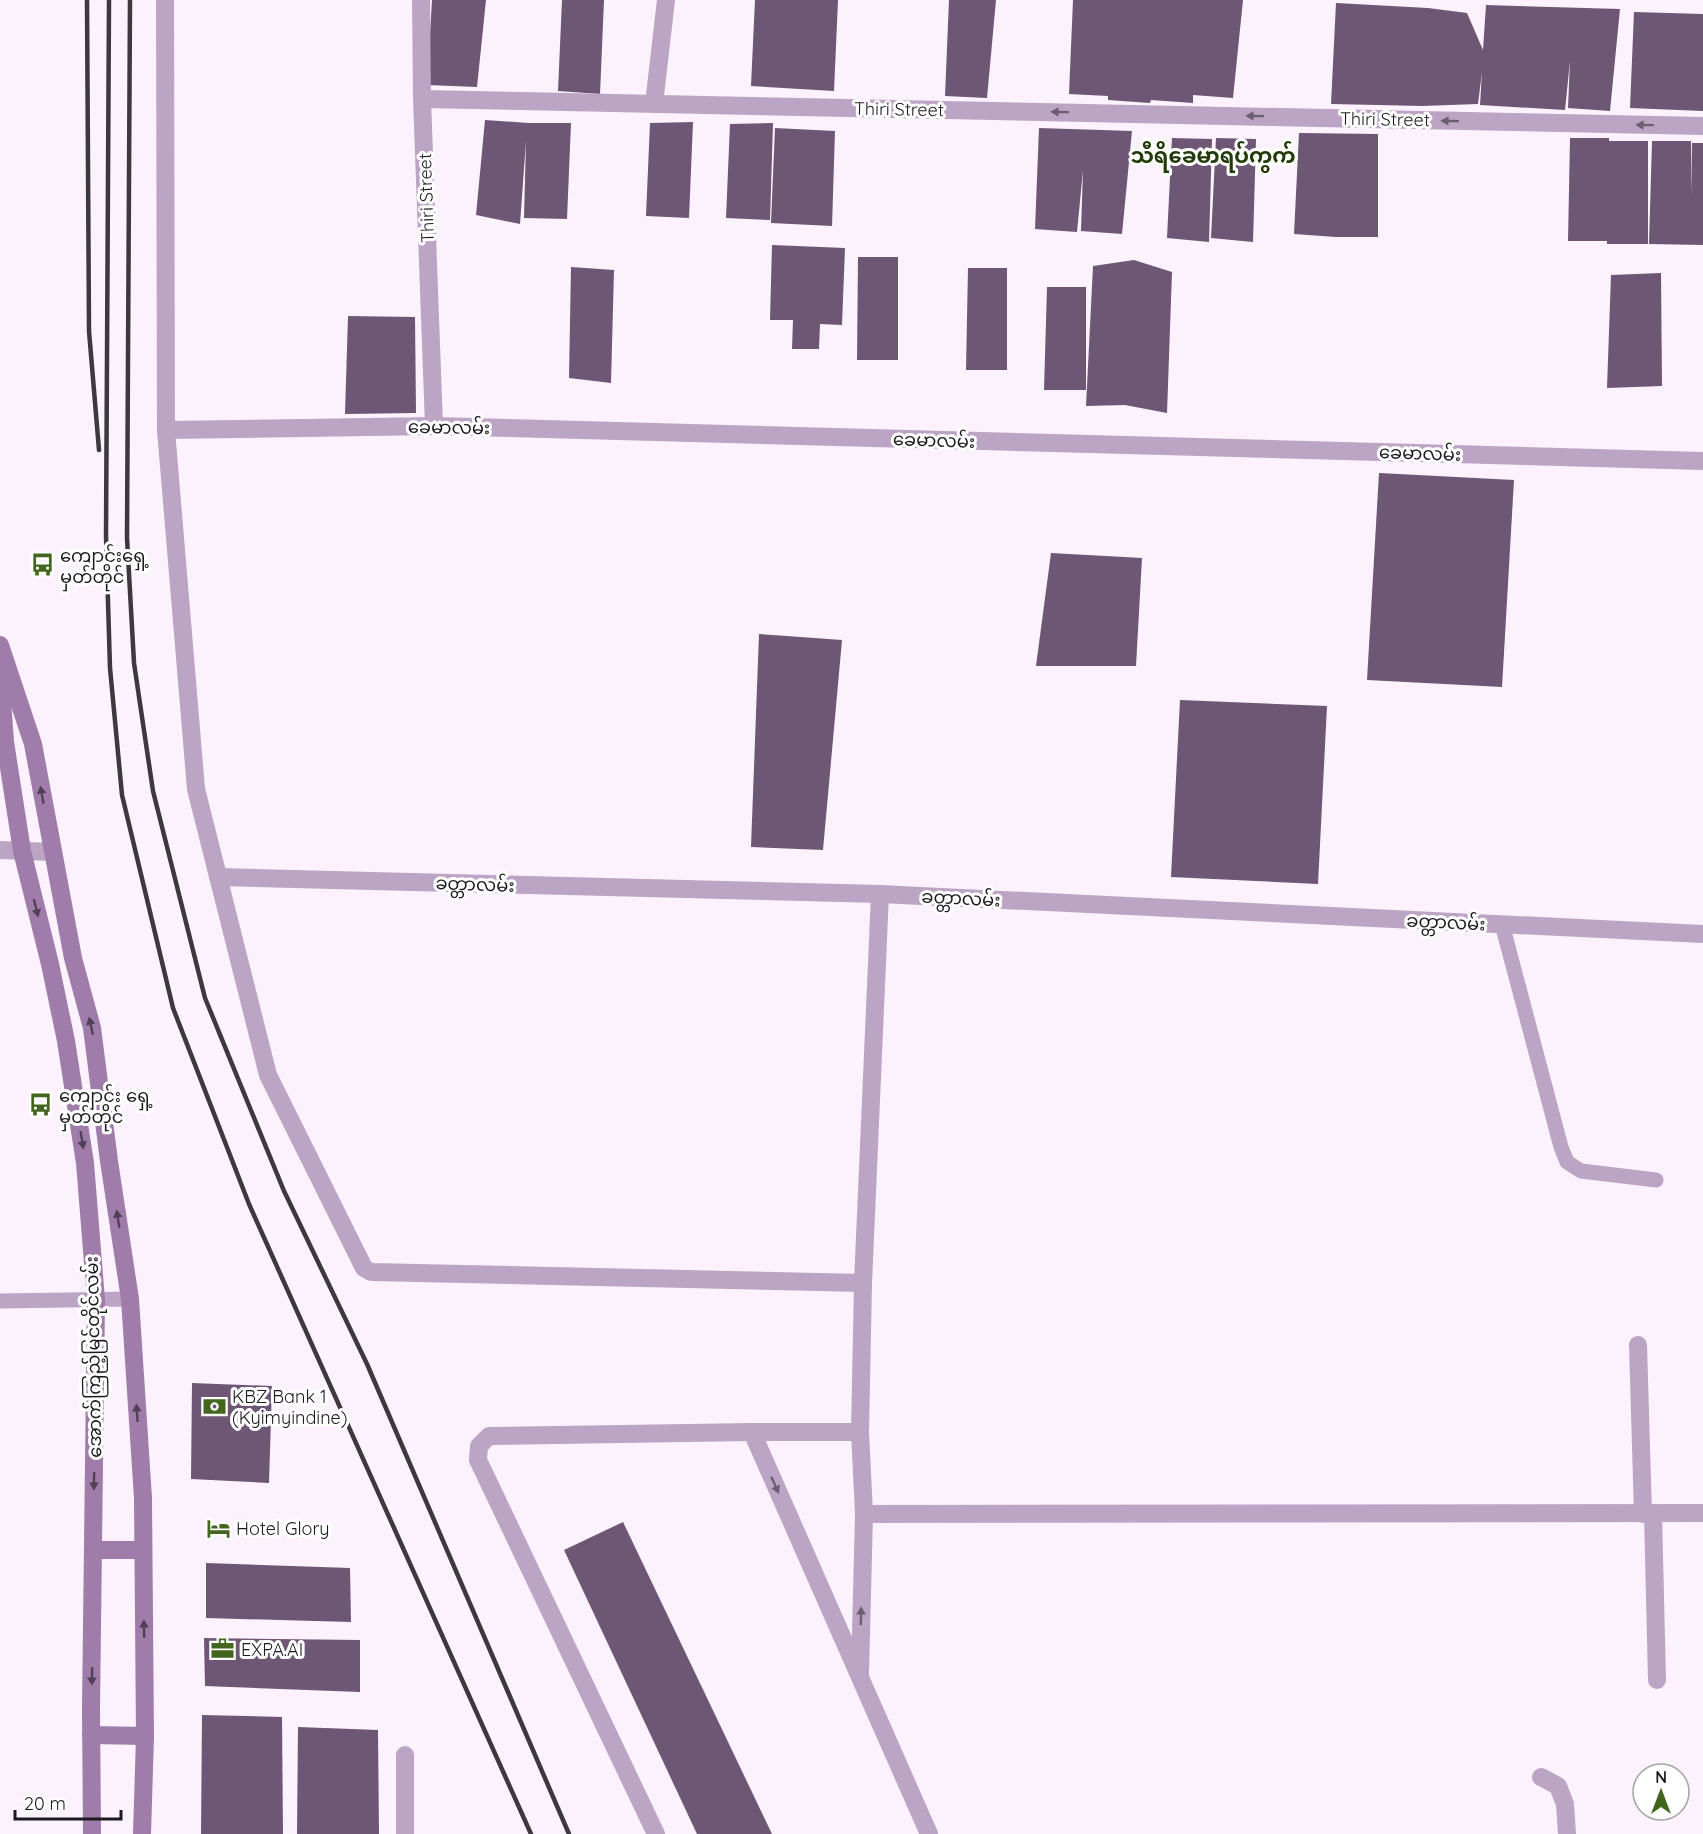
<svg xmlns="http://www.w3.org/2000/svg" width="1703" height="1834" viewBox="0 0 1703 1834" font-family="Quicksand,'Noto Sans Myanmar',sans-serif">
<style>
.building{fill:#6e5675}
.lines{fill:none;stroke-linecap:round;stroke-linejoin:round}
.service{stroke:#bca4c4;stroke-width:15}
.minor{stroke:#bca4c4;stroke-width:18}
.tertiary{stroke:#bca4c4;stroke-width:18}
.secondary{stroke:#a07cab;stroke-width:18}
.rail{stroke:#3c383e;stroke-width:4.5}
.oneway{fill:#6c5f72}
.oneway2{fill:#514157}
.labels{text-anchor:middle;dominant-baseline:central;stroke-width:6;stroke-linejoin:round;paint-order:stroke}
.street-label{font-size:18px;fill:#1d1a1f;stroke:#fff}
.poi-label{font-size:18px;fill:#1d1a1f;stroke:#fff;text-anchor:start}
.quarter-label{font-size:21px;font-weight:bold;fill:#223a07;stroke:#fff}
</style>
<rect width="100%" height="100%" fill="#fbf2fd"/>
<!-- building -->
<g class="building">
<polygon points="432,0 486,0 477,87 427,85"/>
<polygon points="562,0 604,0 600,94 558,91"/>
<polygon points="755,0 838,0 834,91 751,86"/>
<polygon points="949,0 996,0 987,98 945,96"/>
<polygon points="1073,0 1243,0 1233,98 1193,95 1193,103 1151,100 1150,103 1108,100 1108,96 1069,94"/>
<polygon points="1336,3 1428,8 1467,13 1483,50 1486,5 1620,9 1610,111 1568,108 1570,61 1565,110 1480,105 1482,72 1478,104 1422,106 1331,104"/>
<polygon points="1634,12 1703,14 1703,111 1630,108"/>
<polygon points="485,120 528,123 571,123 567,219 524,218 526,141 520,224 476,215"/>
<polygon points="693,122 689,218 646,216 650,123"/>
<polygon points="773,123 770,220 726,218 730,124"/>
<polygon points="775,128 835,131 832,226 771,223"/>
<polygon points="1039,128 1132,131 1122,234 1081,231 1083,170 1077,232 1035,229"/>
<polygon points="1299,133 1378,134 1378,237 1336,237 1294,234"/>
<polygon points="1172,138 1212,139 1209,242 1167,238"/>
<polygon points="1216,138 1256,139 1253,242 1211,238"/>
<polygon points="1570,138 1609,138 1609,141 1648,141 1648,244 1607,244 1607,241 1568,241"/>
<polygon points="1652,141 1691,141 1691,197 1692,143 1703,143 1703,245 1649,244"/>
<polygon points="772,245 845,248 842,325 820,324 819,349 792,349 793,320 770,320"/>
<polygon points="858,257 898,257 898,360 857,360"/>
<polygon points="1134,260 1172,272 1167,413 1125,405 1086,406 1093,266"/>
<polygon points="571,267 614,270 611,383 569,378"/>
<polygon points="968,268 1007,268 1007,370 966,370"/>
<polygon points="1661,273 1662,386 1607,388 1611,275"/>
<polygon points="1047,287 1086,287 1086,390 1044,390"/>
<polygon points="348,316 415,317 416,413 345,414"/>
<polygon points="1379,473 1514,480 1502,687 1367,680"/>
<polygon points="1051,553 1142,558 1136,666 1036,666"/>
<polygon points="759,634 842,640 823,850 751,847"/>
<polygon points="1180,700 1327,706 1318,884 1171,877"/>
<polygon points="192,1383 272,1386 269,1483 191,1479"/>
<polygon points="623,1522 772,1834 697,1834 564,1550"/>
<polygon points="206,1563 350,1568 351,1622 206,1618"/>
<polygon points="204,1638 360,1640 360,1692 205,1686"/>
<polygon points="202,1715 282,1717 283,1834 201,1834"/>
<polygon points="298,1727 378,1730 379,1834 297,1834"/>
</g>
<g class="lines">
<!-- service -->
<g class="service">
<polyline points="1502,924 1561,1147 1567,1162 1581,1171 1656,1180"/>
<polyline points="0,1301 130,1299"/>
</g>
<!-- minor -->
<g class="minor">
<polyline points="165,0 166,430 196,789 268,1075 364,1268 371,1272 863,1283"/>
<polyline points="421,0 422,99"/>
<polyline points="654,104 666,0"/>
<polyline points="434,426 422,99 1703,126"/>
<polyline points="166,430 434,426 1703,461"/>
<polyline points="218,877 880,894 1703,934"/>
<polyline points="1638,1345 1643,1514"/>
<polyline points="752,1432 929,1834"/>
<polyline points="864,1514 1703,1513"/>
<polyline points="1653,1514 1657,1680"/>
<polyline points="860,1674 864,1514 860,1432 863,1283 880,894"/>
<polyline points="405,1755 405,1834"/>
<polyline points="1541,1777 1558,1786 1565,1804 1567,1834"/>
<polyline points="656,1834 478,1460 479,1446 489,1436 752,1432 860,1432"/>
</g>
<!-- tertiary -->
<polyline class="tertiary" points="0,850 53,852"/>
<!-- secondary -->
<g class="secondary">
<polyline points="0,645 33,744 73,958 92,1028 109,1161 130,1299 143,1498 145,1736 142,1834"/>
<polyline points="0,672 5,742 22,851 50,964 66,1041 85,1163 96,1300 91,1708 92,1834"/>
<polyline points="93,1550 143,1550"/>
<polyline points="91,1735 145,1736"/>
</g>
<!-- rail -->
<g class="rail">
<polyline points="87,0 89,331 99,450"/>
<polyline points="109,0 106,536 110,668 122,795 173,1008 249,1204 531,1834"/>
<polyline points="130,0 127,538 134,663 153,791 205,998 284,1191 367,1364 569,1834"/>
</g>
</g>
<!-- one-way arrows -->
<defs><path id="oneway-solid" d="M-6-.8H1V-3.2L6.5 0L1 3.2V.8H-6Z" transform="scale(1.5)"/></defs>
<g class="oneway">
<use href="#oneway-solid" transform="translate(1060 112) rotate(-179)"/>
<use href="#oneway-solid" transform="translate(1255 116) rotate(-179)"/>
<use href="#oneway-solid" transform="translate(1450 121) rotate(-179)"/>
<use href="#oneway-solid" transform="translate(1645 125) rotate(-179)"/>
<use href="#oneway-solid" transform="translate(775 1485) rotate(66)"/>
<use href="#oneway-solid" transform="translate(861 1616) rotate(-89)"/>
</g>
<g class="oneway2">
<use href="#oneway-solid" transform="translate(42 795) rotate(-100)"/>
<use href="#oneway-solid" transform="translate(36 908) rotate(76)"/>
<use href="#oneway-solid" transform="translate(91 1026) rotate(-102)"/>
<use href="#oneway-solid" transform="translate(82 1140) rotate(81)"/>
<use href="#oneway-solid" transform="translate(118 1219) rotate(-99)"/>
<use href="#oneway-solid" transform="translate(137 1413) rotate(-94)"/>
<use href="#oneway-solid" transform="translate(94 1481) rotate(91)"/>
<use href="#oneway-solid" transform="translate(144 1629) rotate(-91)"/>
<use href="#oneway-solid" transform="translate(92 1676) rotate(91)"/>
</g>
<!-- icons -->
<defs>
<symbol id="bus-bare" viewBox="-9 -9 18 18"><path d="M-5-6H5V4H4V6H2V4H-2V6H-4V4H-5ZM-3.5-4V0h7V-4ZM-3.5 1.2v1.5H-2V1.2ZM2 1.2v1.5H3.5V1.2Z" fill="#43661e" stroke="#fff" stroke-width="2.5" paint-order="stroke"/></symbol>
<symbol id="bank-bare" viewBox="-9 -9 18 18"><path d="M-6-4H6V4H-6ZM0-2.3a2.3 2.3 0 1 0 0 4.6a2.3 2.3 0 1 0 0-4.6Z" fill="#43661e" stroke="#fff" stroke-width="2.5" paint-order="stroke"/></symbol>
<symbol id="hotel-bare" viewBox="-9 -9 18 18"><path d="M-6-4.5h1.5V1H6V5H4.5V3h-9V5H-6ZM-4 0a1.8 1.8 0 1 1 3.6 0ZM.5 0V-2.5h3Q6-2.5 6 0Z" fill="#43661e" stroke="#fff" stroke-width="2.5" paint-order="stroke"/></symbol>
<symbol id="office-bare" viewBox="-9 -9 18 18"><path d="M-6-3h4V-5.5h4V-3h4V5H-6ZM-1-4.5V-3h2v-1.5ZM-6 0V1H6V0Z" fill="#43661e" stroke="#fff" stroke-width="2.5" paint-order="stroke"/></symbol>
</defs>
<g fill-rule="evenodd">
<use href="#bus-bare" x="26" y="548" width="33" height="33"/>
<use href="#bus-bare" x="24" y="1088" width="33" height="33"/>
<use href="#bank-bare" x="198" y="1390" width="33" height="33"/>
<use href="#hotel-bare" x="202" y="1512" width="33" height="33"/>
<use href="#office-bare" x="206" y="1632" width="33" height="33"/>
</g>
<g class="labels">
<!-- street labels -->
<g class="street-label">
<text transform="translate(899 109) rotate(1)">Thiri Street</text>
<text transform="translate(1385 119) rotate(1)">Thiri Street</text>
<text transform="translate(426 198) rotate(-92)">Thiri Street</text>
<text transform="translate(449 427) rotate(1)">ခေမာလမ်း</text>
<text transform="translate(934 440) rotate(2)">ခေမာလမ်း</text>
<text transform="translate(1420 453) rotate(2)">ခေမာလမ်း</text>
<text transform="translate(475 884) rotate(2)">ခတ္တာလမ်း</text>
<text transform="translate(961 898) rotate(3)">ခတ္တာလမ်း</text>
<text transform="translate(1446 922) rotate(3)">ခတ္တာလမ်း</text>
<text transform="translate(93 1357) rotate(-91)">အောက်ကြည့်မြင်တိုင်လမ်း</text>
</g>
<!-- poi labels -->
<g class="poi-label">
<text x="60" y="555">ကျောင်းရှေ့<tspan x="60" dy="21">မှတ်တိုင်</tspan></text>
<text x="59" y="1095">ကျောင်း ရှေ့<tspan x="59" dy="21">မှတ်တိုင်</tspan></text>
<text x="232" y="1396">KBZ Bank 1<tspan x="232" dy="21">(Kyimyindine)</tspan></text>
<text x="236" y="1528">Hotel Glory</text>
<text x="241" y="1649">EXPA.AI</text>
</g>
<!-- quarter labels -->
<g class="quarter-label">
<text x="1213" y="155">သီရိခေမာရပ်ကွက်</text>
</g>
</g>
<!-- north arrow -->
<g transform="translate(1661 1792)"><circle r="28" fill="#ffffff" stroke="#a5a3a5" stroke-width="1.5"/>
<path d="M0-4.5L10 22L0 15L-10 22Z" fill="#43661e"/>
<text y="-9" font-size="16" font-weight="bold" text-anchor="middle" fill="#1d1a1f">N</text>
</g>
<!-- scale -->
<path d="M15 1810v9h106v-9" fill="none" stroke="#1d1a1f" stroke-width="3"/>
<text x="24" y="1810" font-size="18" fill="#1d1a1f" stroke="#ffffff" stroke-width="4.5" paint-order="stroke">20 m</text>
</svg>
